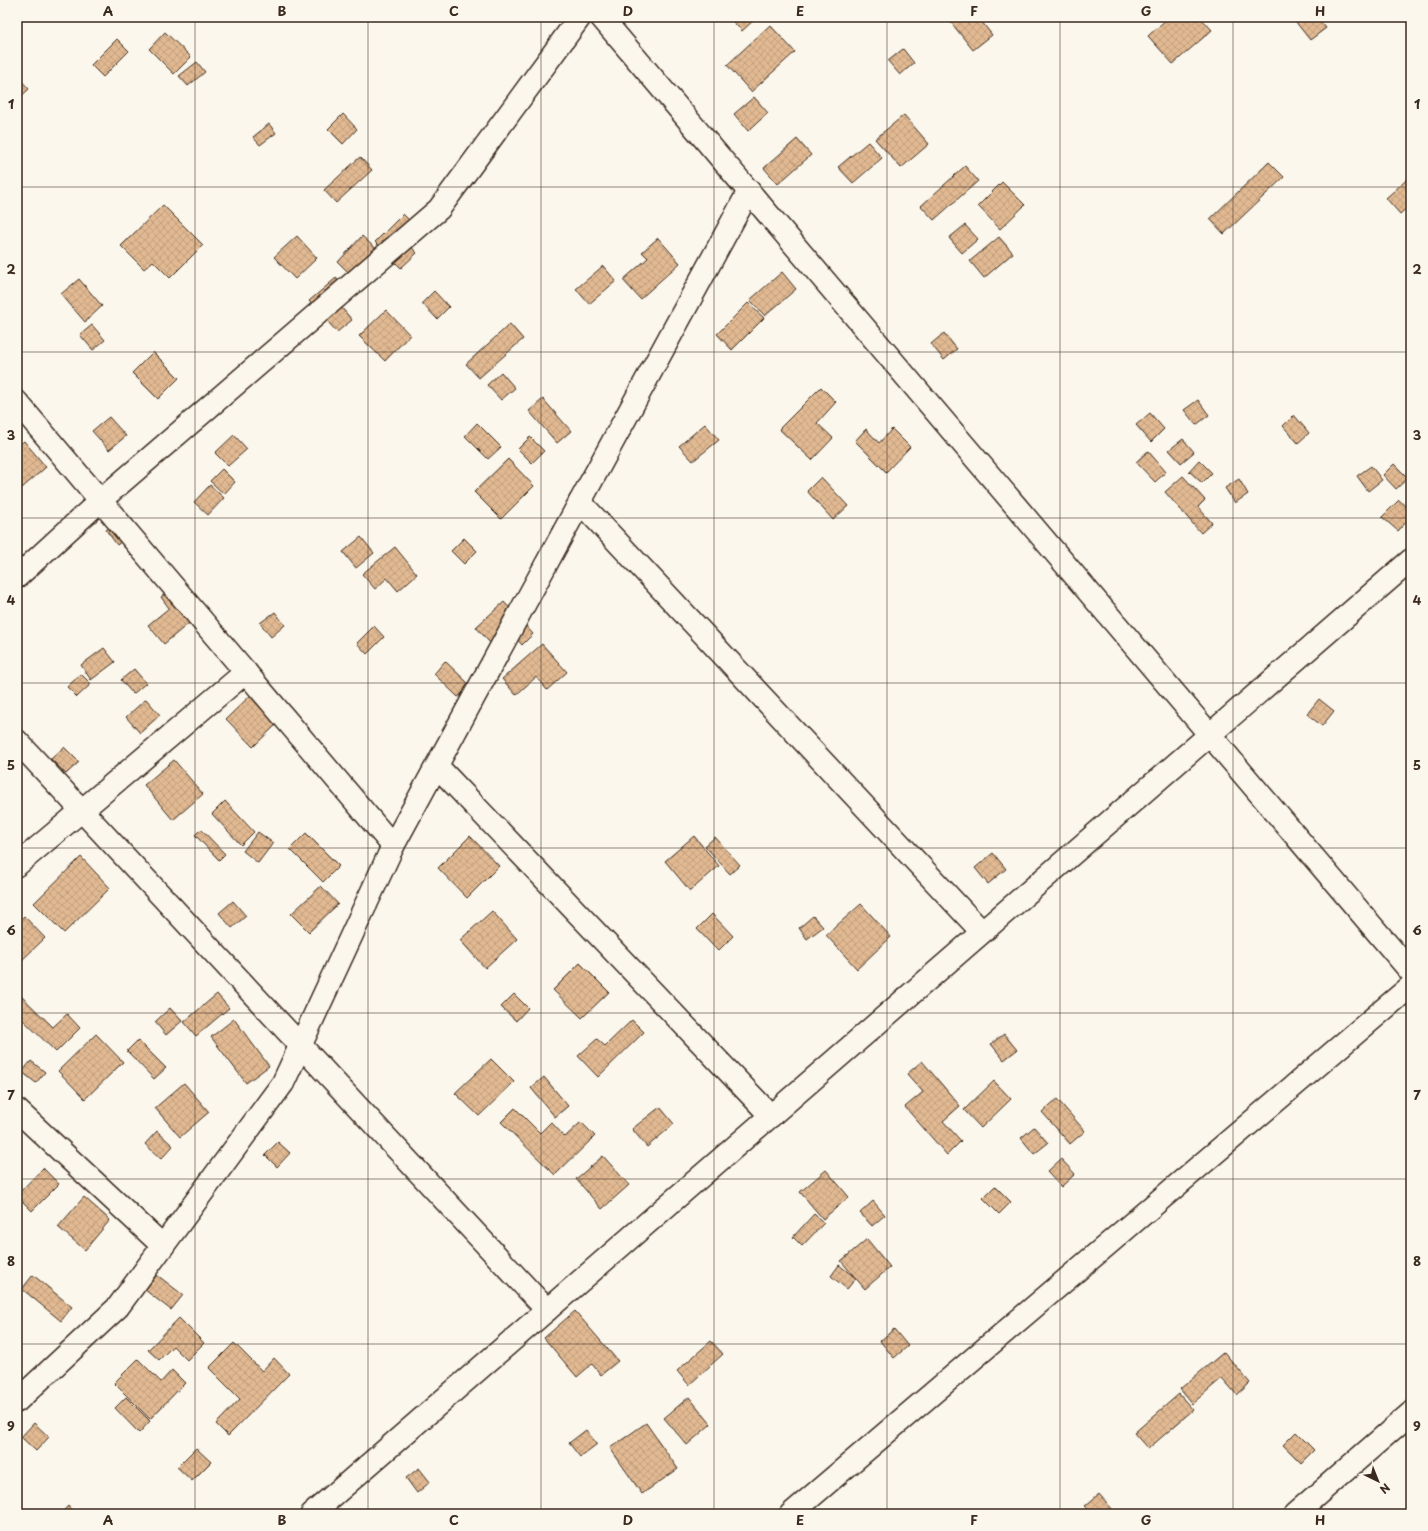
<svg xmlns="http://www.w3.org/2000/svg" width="1428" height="1531" viewBox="0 0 1428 1531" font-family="'Playpen Sans',sans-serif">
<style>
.building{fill:url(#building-cross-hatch);stroke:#3b2a1e}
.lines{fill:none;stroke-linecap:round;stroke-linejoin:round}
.minor-casing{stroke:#3b2a1e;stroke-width:25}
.minor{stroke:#fbf7ec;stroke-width:22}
.grid{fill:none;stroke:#3b2a1e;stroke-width:1;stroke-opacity:0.55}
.neatline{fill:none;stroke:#3b2a1e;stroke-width:1.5}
.grid-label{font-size:13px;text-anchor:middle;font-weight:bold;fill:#3b2a1e}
</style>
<defs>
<pattern id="building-cross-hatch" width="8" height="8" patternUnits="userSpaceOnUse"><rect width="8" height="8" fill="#e1b992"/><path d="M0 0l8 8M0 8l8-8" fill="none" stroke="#c29f7d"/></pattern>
</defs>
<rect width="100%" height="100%" fill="#fbf7ec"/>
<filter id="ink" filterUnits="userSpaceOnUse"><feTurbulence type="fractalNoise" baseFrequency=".025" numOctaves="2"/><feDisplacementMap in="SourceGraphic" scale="8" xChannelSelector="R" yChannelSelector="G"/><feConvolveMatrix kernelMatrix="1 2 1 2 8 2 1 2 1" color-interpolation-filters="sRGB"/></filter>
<g filter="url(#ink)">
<!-- building -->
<g class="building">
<polygon points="730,17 755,17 756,18 742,31 729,18"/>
<polygon points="953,17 978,17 992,35 973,50 949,20"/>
<polygon points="1169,17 1200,17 1212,30 1173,64 1148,36"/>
<polygon points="1300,17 1317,17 1326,28 1310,40 1295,21"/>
<polygon points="770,25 795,52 751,92 727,65"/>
<polygon points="165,32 191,57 174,74 149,49"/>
<polygon points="117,39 129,51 103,77 91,65"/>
<polygon points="903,49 914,63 900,75 888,61"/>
<polygon points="197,62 205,72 188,86 179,76"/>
<polygon points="17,76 29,89 17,100"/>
<polygon points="754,97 768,113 748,131 734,114"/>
<polygon points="343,114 357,129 343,144 328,129"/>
<polygon points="904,115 929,144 901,168 875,139"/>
<polygon points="269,124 276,133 260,145 253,137"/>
<polygon points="797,139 811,155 778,184 764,168"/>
<polygon points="868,142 882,158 853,183 838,167"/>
<polygon points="360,157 372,170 336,203 324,190"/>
<polygon points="1269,162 1284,177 1224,234 1210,219"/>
<polygon points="965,166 978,181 934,220 921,206"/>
<polygon points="1411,176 1411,204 1400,214 1386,198"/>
<polygon points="1002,182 1025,205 1000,229 978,206"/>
<polygon points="163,205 203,245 170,278 153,261 144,269 121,246"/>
<polygon points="403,214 417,228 405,240 417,253 401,268 375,242"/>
<polygon points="965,225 978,239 962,253 949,238"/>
<polygon points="297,236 317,258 295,279 274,257"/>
<polygon points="362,236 376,249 352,276 338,262"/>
<polygon points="999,237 1013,253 984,278 970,261"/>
<polygon points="658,238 680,263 640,299 623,280 648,258 642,252"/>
<polygon points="603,266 616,281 589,304 576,289"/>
<polygon points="782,272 796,289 765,316 750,300"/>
<polygon points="336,278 352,297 341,307 352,320 337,332 309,301"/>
<polygon points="79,279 102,306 85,322 61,294"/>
<polygon points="434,291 449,307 437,319 422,303"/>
<polygon points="748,303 764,318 732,350 717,334"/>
<polygon points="386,310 410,335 385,361 359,336"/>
<polygon points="510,324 523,339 479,378 466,364"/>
<polygon points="92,325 105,340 93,350 80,335"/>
<polygon points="944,333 957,349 944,360 931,344"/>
<polygon points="153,352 179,378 158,399 132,373"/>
<polygon points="501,372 515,388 501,400 487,385"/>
<polygon points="821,387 836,402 817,423 833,438 812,460 779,429"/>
<polygon points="543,399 571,431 557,443 529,411"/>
<polygon points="1198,400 1209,415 1196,425 1184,410"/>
<polygon points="1150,413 1164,429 1151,442 1136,425"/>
<polygon points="1294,415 1309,433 1298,443 1283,426"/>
<polygon points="109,417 126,436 109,450 92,431"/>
<polygon points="477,423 501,447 488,459 465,436"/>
<polygon points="705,424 719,440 693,461 679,446"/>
<polygon points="866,429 879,443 892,429 910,447 886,472 855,441"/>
<polygon points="234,435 247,449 228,466 215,453"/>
<polygon points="530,437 544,451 532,463 518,449"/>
<polygon points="1183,439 1194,452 1181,463 1169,450"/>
<polygon points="24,441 46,467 22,488 17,483 17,447"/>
<polygon points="1148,451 1166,472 1155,482 1136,462"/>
<polygon points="508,459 534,486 501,519 474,492"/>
<polygon points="1199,460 1212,473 1202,483 1189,471"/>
<polygon points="1394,464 1408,478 1396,489 1383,475"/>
<polygon points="1371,466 1382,480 1368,491 1357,476"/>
<polygon points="222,469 235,482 224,494 210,481"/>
<polygon points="1183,476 1205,500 1198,507 1212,523 1201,533 1165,492"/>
<polygon points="821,477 848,506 833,520 807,491"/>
<polygon points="1239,479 1248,494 1235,503 1225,488"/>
<polygon points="210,485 224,498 208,515 194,502"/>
<polygon points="1399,500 1411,511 1411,517 1398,531 1382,517"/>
<polygon points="121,519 132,533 117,545 106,530"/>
<polygon points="361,537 374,553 356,568 343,552"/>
<polygon points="464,538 477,551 464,564 451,551"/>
<polygon points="395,547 417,574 398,591 387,578 375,589 362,574"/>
<polygon points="175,585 200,614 164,644 148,625 169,608 161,597"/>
<polygon points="504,602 533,634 522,645 508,628 490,643 476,627"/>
<polygon points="275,612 285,625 271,637 260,623"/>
<polygon points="374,626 384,637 367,654 357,643"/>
<polygon points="542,644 567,672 547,690 536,677 516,695 502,679"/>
<polygon points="104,648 115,662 91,680 81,665"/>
<polygon points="445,661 470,685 458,697 434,674"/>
<polygon points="134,669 146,683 133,694 121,680"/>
<polygon points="81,674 91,684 77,697 67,687"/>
<polygon points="257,689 284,717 253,747 226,719"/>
<polygon points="146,699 160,715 140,733 126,717"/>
<polygon points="1319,699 1334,711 1322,726 1307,714"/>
<polygon points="64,747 79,762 66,774 51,759"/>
<polygon points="174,760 203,794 173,820 144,785"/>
<polygon points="225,801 254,832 241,845 212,814"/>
<polygon points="201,829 225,854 219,860 195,835"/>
<polygon points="258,832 273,843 258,863 243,851"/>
<polygon points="306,833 339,866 323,882 290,849"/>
<polygon points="470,836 499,866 467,898 438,868"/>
<polygon points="694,836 719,866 690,891 665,861"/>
<polygon points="715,837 740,865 730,874 705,846"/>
<polygon points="993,853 1006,869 988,884 975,868"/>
<polygon points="81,857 110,888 64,933 34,903"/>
<polygon points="321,886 338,904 309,932 291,914"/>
<polygon points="233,901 246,916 232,928 219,913"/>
<polygon points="861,904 891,937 857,969 826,935"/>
<polygon points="492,911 517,939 485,968 460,940"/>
<polygon points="712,914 733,936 718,951 697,929"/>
<polygon points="24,916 45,938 20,962 17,958 17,923"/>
<polygon points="813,916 823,927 807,939 799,928"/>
<polygon points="580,963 609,992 582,1018 553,990"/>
<polygon points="17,992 53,1027 67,1014 80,1028 56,1052 17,1014"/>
<polygon points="217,994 229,1008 196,1036 184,1022"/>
<polygon points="514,994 528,1008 516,1021 501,1007"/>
<polygon points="170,1008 182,1021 166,1035 155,1022"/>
<polygon points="234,1019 269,1066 246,1083 211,1037"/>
<polygon points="632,1020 644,1032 598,1077 578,1056 597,1039 605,1046"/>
<polygon points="96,1034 123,1062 85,1099 58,1071"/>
<polygon points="1004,1034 1017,1050 1004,1060 991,1044"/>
<polygon points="138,1040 166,1068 154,1079 127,1051"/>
<polygon points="491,1059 514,1082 479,1116 455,1093"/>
<polygon points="31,1061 45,1072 36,1083 22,1072"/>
<polygon points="922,1061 960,1106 943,1121 961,1141 947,1155 905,1107 923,1092 907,1074"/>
<polygon points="544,1077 568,1106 555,1117 531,1088"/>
<polygon points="994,1081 1011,1099 981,1128 964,1110"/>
<polygon points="184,1083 209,1112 180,1137 155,1108"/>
<polygon points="1057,1099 1085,1131 1070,1144 1042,1112"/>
<polygon points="660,1107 674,1124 647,1147 632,1129"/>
<polygon points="515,1108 540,1133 551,1122 565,1137 581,1122 595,1136 555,1175 501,1122"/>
<polygon points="1034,1127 1048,1143 1034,1154 1021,1138"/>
<polygon points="157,1131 173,1146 161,1159 145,1144"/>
<polygon points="278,1142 290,1153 277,1167 265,1155"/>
<polygon points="603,1156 629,1185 602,1209 576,1179"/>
<polygon points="1061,1159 1075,1174 1061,1187 1047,1172"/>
<polygon points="43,1168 59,1184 32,1211 17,1196 17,1195"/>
<polygon points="826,1170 849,1197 823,1219 800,1192"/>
<polygon points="995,1186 1011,1202 999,1214 983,1198"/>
<polygon points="84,1197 110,1220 85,1250 58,1227"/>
<polygon points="873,1201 885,1215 872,1226 860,1213"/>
<polygon points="814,1214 824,1223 802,1246 793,1237"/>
<polygon points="867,1239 890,1267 865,1289 841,1261"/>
<polygon points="839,1265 856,1278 847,1289 831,1276"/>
<polygon points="33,1275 72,1307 61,1321 22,1289"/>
<polygon points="157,1275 183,1295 171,1310 145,1290"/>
<polygon points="575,1311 618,1361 601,1375 592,1364 577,1377 544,1338"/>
<polygon points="179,1318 204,1343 187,1360 173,1346 159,1360 148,1350"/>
<polygon points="894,1329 908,1346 894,1358 880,1341"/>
<polygon points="711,1341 723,1354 689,1385 677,1371"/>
<polygon points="234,1343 262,1371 274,1358 289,1374 228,1436 216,1424 240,1399 209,1368"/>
<polygon points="1224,1352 1250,1383 1237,1395 1222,1378 1192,1404 1180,1389"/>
<polygon points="138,1359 161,1382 172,1370 185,1383 150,1419 114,1383"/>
<polygon points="1179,1394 1193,1410 1148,1449 1134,1433"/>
<polygon points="126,1397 150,1421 139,1433 115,1408"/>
<polygon points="689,1397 711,1424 687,1445 664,1418"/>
<polygon points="34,1423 49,1437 36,1451 21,1437"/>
<polygon points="646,1423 678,1469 642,1494 610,1448"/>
<polygon points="586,1430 597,1444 580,1457 569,1443"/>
<polygon points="1296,1432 1314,1450 1301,1463 1283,1445"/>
<polygon points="196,1448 211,1462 192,1481 177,1467"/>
<polygon points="419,1468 430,1482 417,1493 406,1478"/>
<polygon points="1099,1494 1113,1510 1109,1514 1092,1514 1085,1506"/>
<polygon points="68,1506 75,1514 60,1514"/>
</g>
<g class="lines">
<defs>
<g id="minor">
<polyline points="601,17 1411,972"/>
<polyline points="17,402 393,846"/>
<polyline points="580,502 982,932"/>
<polyline points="17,577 101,500 439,209 580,17"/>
<polyline points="17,741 547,1310"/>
<polyline points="437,766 771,1116"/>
<polyline points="17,865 246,672"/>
<polyline points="17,1110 163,1246"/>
<polyline points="17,1401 118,1307 283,1083 393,846 749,191"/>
<polyline points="312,1514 1411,560"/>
<polyline points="791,1514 1411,986"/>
<polyline points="1295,1514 1411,1413"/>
</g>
</defs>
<!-- minor casing -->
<use href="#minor" class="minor-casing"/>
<!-- minor -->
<use href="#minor" class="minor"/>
</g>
</g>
<!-- grid -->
<path class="grid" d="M195 17V1514M368 17V1514M541 17V1514M714 17V1514M887 17V1514M1060 17V1514M1233 17V1514M17 187H1411M17 352H1411M17 518H1411M17 683H1411M17 848H1411M17 1013H1411M17 1179H1411M17 1344H1411"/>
<!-- margin -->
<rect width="1428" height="1531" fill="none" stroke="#fbf7ec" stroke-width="44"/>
<!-- north arrow -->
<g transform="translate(1378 1481) rotate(137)" stroke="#fbf7ec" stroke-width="3" paint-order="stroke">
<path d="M0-3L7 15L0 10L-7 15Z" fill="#3b2a1e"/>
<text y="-6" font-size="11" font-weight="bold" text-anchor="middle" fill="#3b2a1e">N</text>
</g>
<rect x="22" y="22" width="1384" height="1487" class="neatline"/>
<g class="grid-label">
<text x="108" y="16">A</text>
<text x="282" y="16">B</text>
<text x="454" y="16">C</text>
<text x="628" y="16">D</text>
<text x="800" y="16">E</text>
<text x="974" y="16">F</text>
<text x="1146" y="16">G</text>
<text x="1320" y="16">H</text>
<text x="11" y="109">1</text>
<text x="1417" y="109">1</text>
<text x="11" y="274">2</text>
<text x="1417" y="274">2</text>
<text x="11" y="440">3</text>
<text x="1417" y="440">3</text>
<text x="11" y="605">4</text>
<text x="1417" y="605">4</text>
<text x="11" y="770">5</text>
<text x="1417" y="770">5</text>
<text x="11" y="935">6</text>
<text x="1417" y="935">6</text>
<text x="11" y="1100">7</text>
<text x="1417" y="1100">7</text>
<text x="11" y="1266">8</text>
<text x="1417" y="1266">8</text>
<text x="11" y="1431">9</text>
<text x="1417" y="1431">9</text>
<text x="108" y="1525">A</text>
<text x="282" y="1525">B</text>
<text x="454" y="1525">C</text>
<text x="628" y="1525">D</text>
<text x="800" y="1525">E</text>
<text x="974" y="1525">F</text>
<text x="1146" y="1525">G</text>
<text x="1320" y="1525">H</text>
</g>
</svg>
